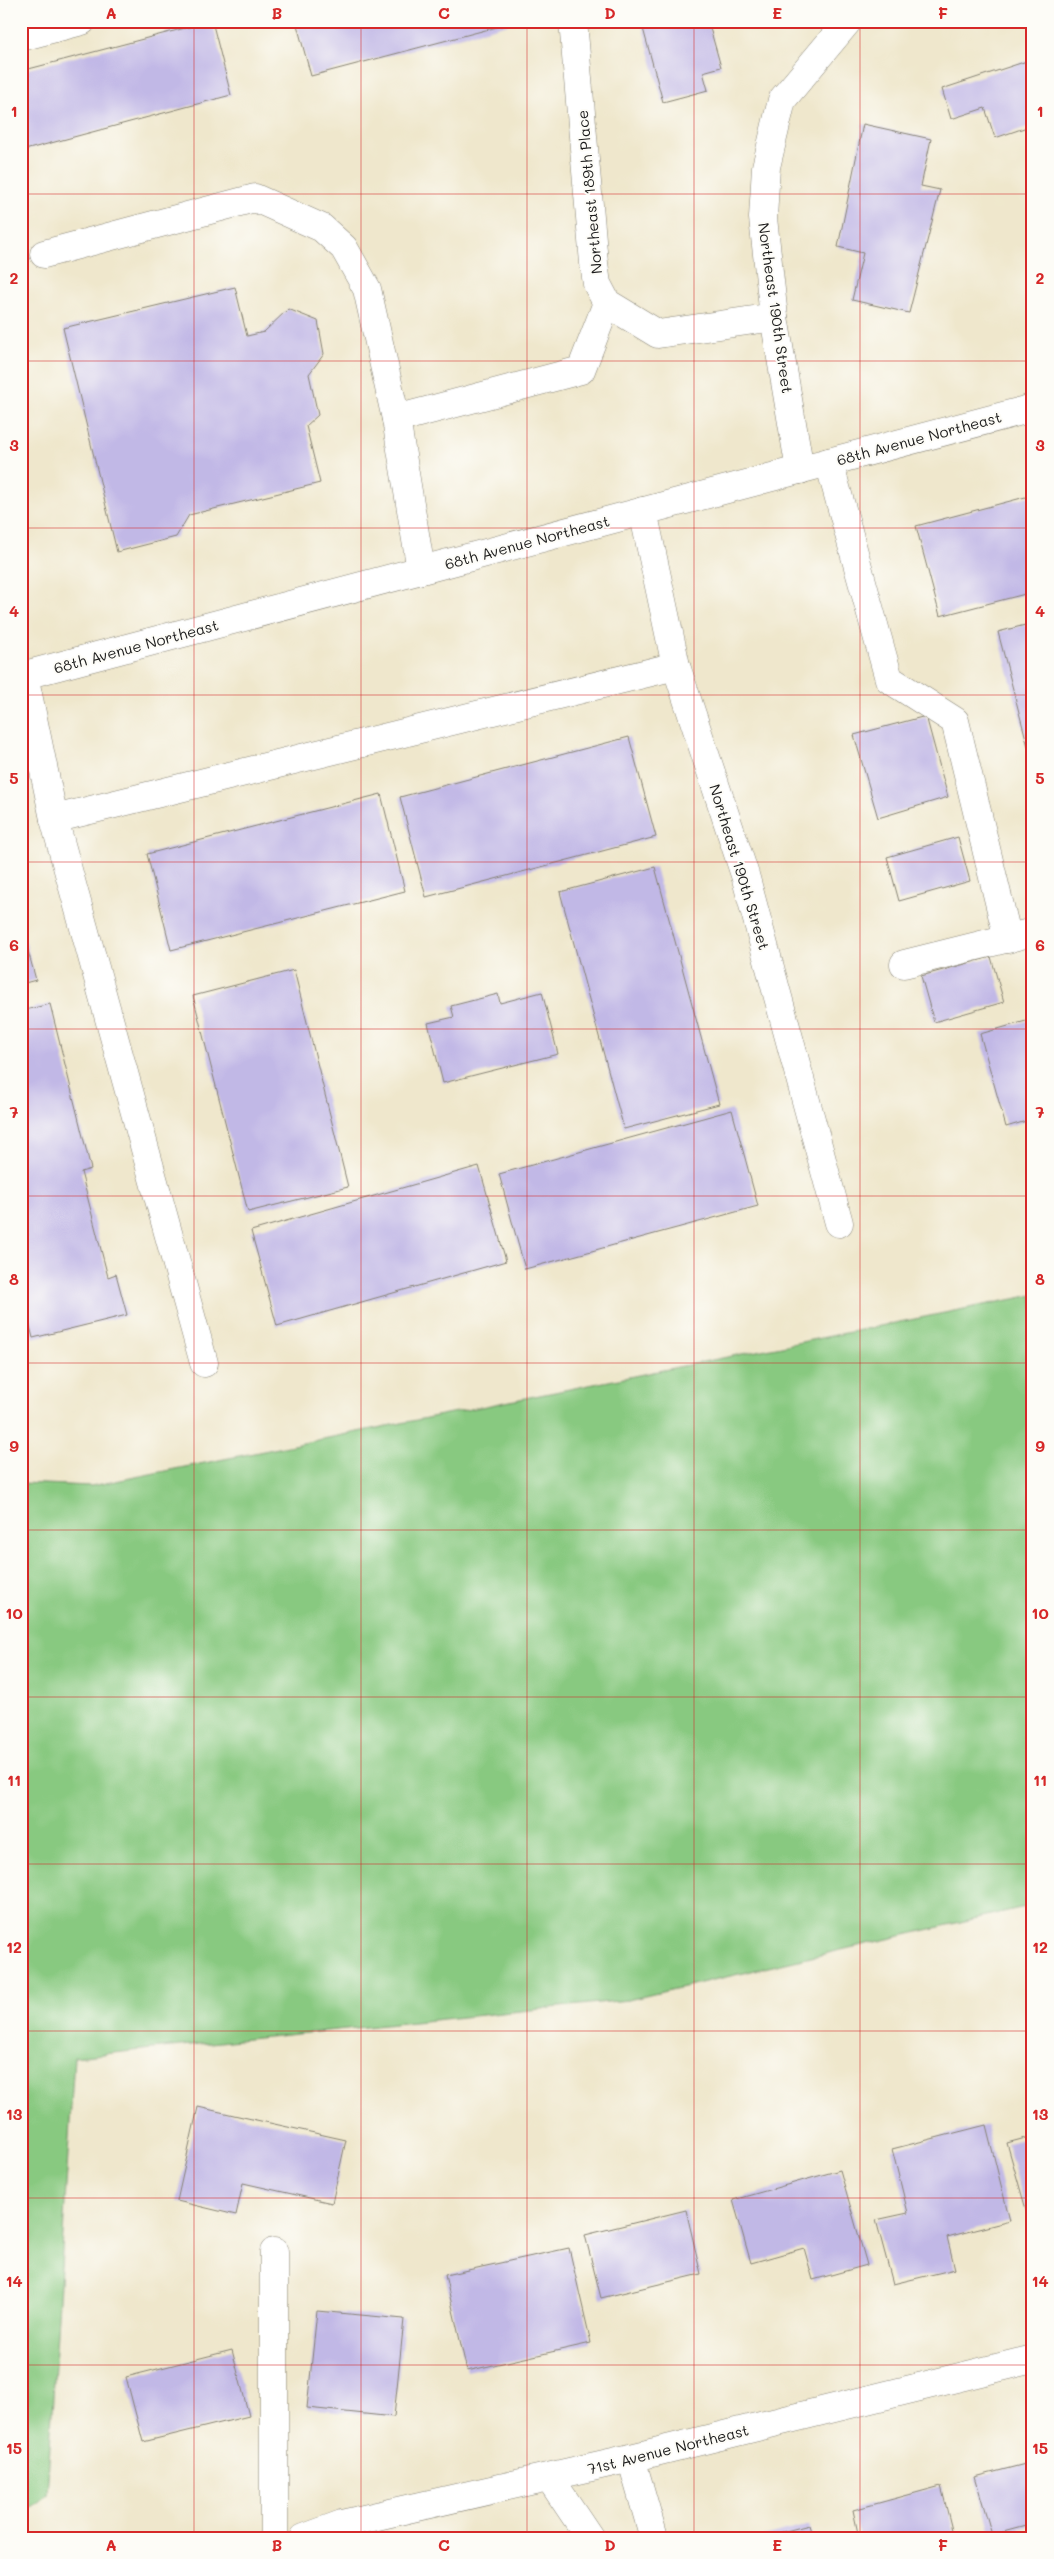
<svg xmlns="http://www.w3.org/2000/svg" width="1054" height="2559" viewBox="0 0 1054 2559" font-family="Mali,sans-serif">
<style>
.green{fill:#88c980;stroke:#52724e}
.building{fill:#c1b8e6}
.lines{fill:none;stroke-linecap:round;stroke-linejoin:round}
.minor-casing{stroke:#868274;stroke-width:29}
.minor{stroke:#fff;stroke-width:28}
.grid{fill:none;stroke:#d62828;stroke-width:1;stroke-opacity:0.55}
.labels{text-anchor:middle;dominant-baseline:central;stroke-width:4;stroke-linejoin:round;paint-order:stroke}
.street-label{font-size:15px;fill:#1c1c1c;stroke:#fdfcf7}
.neatline{fill:none;stroke:#d62828;stroke-width:2}
.grid-label{font-size:16px;text-anchor:middle;font-weight:bold;fill:#d62828}
</style>
<rect width="100%" height="100%" fill="#fdfcf7"/>
<filter id="ink" filterUnits="userSpaceOnUse"><feTurbulence type="fractalNoise" baseFrequency=".02" numOctaves="2"/><feDisplacementMap in="SourceGraphic" scale="10" xChannelSelector="R" yChannelSelector="G"/><feConvolveMatrix kernelMatrix="1 2 1 2 8 2 1 2 1" color-interpolation-filters="sRGB"/></filter>
<filter id="wash" filterUnits="userSpaceOnUse"><feTurbulence type="fractalNoise" baseFrequency=".0096" numOctaves="4" result="noise"/><feDisplacementMap in="SourceGraphic" scale="20" xChannelSelector="R" yChannelSelector="G"/><feGaussianBlur stdDeviation="1.12" result="paint"/><feColorMatrix in="noise" values="0 0 0 0 0 0 0 0 0 0 0 0 0 0 0 0 0 1.4 0 .05"/><feComposite in="paint" operator="in"/></filter>
<g filter="url(#wash)">
<rect width="100%" height="100%" fill="#efe7cc"/>
<!-- green -->
<polygon class="green" points="1033,1295 1033,1905 628,2000 74,2057 47,2495 21,2516 21,1483 91,1486"/>
<g id="blocks">
<!-- building -->
<g class="building">
<polygon points="212,21 231,95 21,151 21,71"/>
<polygon points="296,21 516,21 516,22 311,76"/>
<polygon points="641,21 679,21 680,27 708,21 721,67 703,72 708,90 663,102"/>
<polygon points="1033,59 1033,125 995,138 985,108 951,119 942,89"/>
<polygon points="863,124 931,139 921,186 940,190 909,313 852,300 863,253 838,247"/>
<polygon points="235,287 247,336 264,332 288,309 318,321 324,354 309,374 318,415 306,426 320,483 189,515 176,537 117,552 63,328"/>
<polygon points="1033,495 1033,592 940,616 916,526"/>
<polygon points="1033,623 1033,762 1032,762 998,632"/>
<polygon points="926,716 948,797 878,818 854,735"/>
<polygon points="629,737 656,837 426,897 400,797"/>
<polygon points="381,794 405,891 171,950 147,854"/>
<polygon points="958,837 970,881 899,901 887,857"/>
<polygon points="655,867 719,1104 624,1129 560,892"/>
<polygon points="21,925 36,980 21,984"/>
<polygon points="991,957 1004,1002 934,1022 921,976"/>
<polygon points="294,970 348,1187 248,1212 193,996"/>
<polygon points="542,992 558,1054 443,1083 428,1023 454,1017 451,1006 498,994 500,1003"/>
<polygon points="50,1004 91,1169 81,1172 108,1277 116,1274 127,1315 33,1338 21,1291 21,1011"/>
<polygon points="1033,1019 1033,1119 1006,1127 980,1034"/>
<polygon points="732,1110 758,1206 525,1269 499,1174"/>
<polygon points="479,1166 506,1261 277,1326 251,1231"/>
<polygon points="198,2107 346,2140 332,2203 243,2183 236,2215 177,2201"/>
<polygon points="986,2125 1010,2221 947,2237 955,2269 893,2284 876,2220 908,2213 892,2149"/>
<polygon points="1033,2136 1033,2211 1027,2213 1007,2143"/>
<polygon points="840,2170 867,2265 813,2280 804,2248 751,2263 733,2200"/>
<polygon points="686,2210 701,2274 601,2298 585,2235"/>
<polygon points="569,2248 591,2343 467,2371 445,2275"/>
<polygon points="317,2311 404,2319 394,2417 307,2408"/>
<polygon points="232,2350 249,2416 143,2442 126,2377"/>
<polygon points="1033,2462 1033,2524 992,2535 975,2477"/>
<polygon points="941,2486 954,2538 859,2538 853,2510"/>
<polygon points="809,2525 813,2538 763,2538 763,2537"/>
</g>
</g>
</g>
<g filter="url(#ink)">
<use href="#blocks" fill-opacity="0" stroke="#868274" stroke-width="1"/>
<g class="lines">
<defs>
<g id="minor">
<polyline points="573,21 594,263 597,284 607,303 658,334 774,317"/>
<polyline points="21,37 82,21"/>
<polyline points="44,254 255,198 322,228 344,248 367,289 396,419 421,570"/>
<polyline points="396,419 581,370 607,303"/>
<polyline points="829,462 889,679 955,721 1008,939"/>
<polyline points="800,470 774,317 763,218 766,167 782,100 848,21"/>
<polyline points="643,511 676,666 745,875 839,1223"/>
<polyline points="24,675 54,819 204,1363"/>
<polyline points="21,676 1033,408"/>
<polyline points="54,819 676,666"/>
<polyline points="904,964 1033,932"/>
<polyline points="631,2458 654,2538"/>
<polyline points="549,2477 590,2538"/>
<polyline points="274,2538 274,2252"/>
<polyline points="304,2538 342,2524 631,2458 1033,2359"/>
</g>
</defs>
<!-- minor casing -->
<use href="#minor" class="minor-casing"/>
<!-- minor -->
<use href="#minor" class="minor"/>
</g>
</g>
<!-- grid -->
<path class="grid" d="M194 21V2538M361 21V2538M527 21V2538M694 21V2538M860 21V2538M21 194H1033M21 361H1033M21 528H1033M21 695H1033M21 862H1033M21 1029H1033M21 1196H1033M21 1363H1033M21 1530H1033M21 1697H1033M21 1864H1033M21 2031H1033M21 2198H1033M21 2365H1033"/>
<g class="labels">
<!-- street labels -->
<g class="street-label">
<text transform="translate(589 192) rotate(-95)">Northeast 189th Place</text>
<text transform="translate(776 308) rotate(82)">Northeast 190th Street</text>
<text transform="translate(919 438) rotate(-15)">68th Avenue Northeast</text>
<text transform="translate(527 542) rotate(-15)">68th Avenue Northeast</text>
<text transform="translate(136 646) rotate(-15)">68th Avenue Northeast</text>
<text transform="translate(740 867) rotate(73)">Northeast 190th Street</text>
<text transform="translate(668 2449) rotate(-14)">71st Avenue Northeast</text>
</g>
</g>
<!-- margin -->
<rect width="1054" height="2559" fill="none" stroke="#fdfcf7" stroke-width="55"/>
<rect x="28" y="28" width="998" height="2504" class="neatline"/>
<g class="grid-label">
<text x="111" y="19">A</text>
<text x="277" y="19">B</text>
<text x="444" y="19">C</text>
<text x="610" y="19">D</text>
<text x="777" y="19">E</text>
<text x="943" y="19">F</text>
<text x="14" y="117">1</text>
<text x="1040" y="117">1</text>
<text x="14" y="284">2</text>
<text x="1040" y="284">2</text>
<text x="14" y="451">3</text>
<text x="1040" y="451">3</text>
<text x="14" y="617">4</text>
<text x="1040" y="617">4</text>
<text x="14" y="784">5</text>
<text x="1040" y="784">5</text>
<text x="14" y="951">6</text>
<text x="1040" y="951">6</text>
<text x="14" y="1118">7</text>
<text x="1040" y="1118">7</text>
<text x="14" y="1285">8</text>
<text x="1040" y="1285">8</text>
<text x="14" y="1452">9</text>
<text x="1040" y="1452">9</text>
<text x="14" y="1619">10</text>
<text x="1040" y="1619">10</text>
<text x="14" y="1786">11</text>
<text x="1040" y="1786">11</text>
<text x="14" y="1953">12</text>
<text x="1040" y="1953">12</text>
<text x="14" y="2120">13</text>
<text x="1040" y="2120">13</text>
<text x="14" y="2287">14</text>
<text x="1040" y="2287">14</text>
<text x="14" y="2454">15</text>
<text x="1040" y="2454">15</text>
<text x="111" y="2551">A</text>
<text x="277" y="2551">B</text>
<text x="444" y="2551">C</text>
<text x="610" y="2551">D</text>
<text x="777" y="2551">E</text>
<text x="943" y="2551">F</text>
</g>
</svg>
